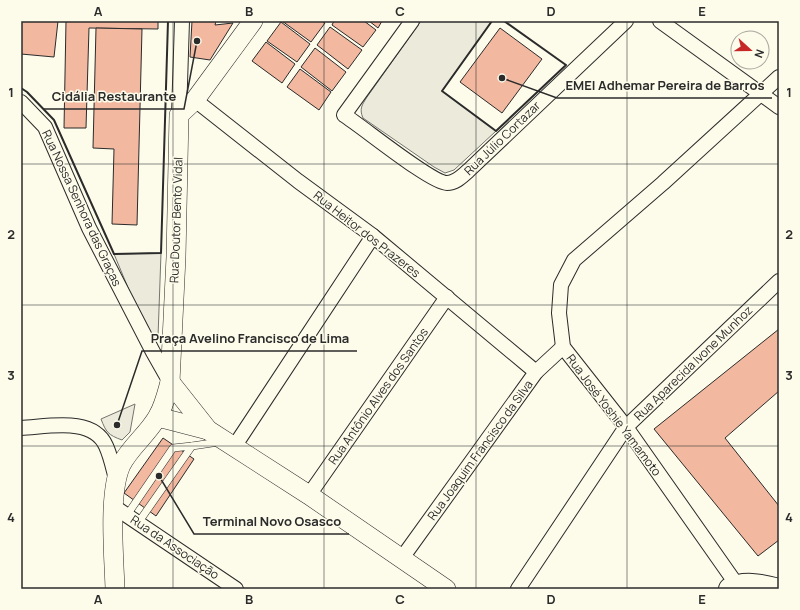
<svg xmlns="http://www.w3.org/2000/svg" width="800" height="610" viewBox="0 0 800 610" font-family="Manrope,sans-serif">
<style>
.green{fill:#ecebdb;stroke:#74746e}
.building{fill:#f2b8a0;stroke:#2b2b2b}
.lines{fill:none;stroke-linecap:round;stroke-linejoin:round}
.service-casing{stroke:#2b2b2b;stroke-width:8}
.minor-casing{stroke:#2b2b2b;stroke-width:16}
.secondary-casing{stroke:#2b2b2b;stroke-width:20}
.primary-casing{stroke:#2b2b2b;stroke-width:24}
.service{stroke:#fdfbea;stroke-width:7}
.minor{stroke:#fdfbea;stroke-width:14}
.secondary{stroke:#fdfbea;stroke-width:19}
.primary{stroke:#fdfbea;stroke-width:22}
.wall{stroke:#2b2b2b;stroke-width:2}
.grid{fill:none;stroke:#2b2b2b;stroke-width:1;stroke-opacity:0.55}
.labels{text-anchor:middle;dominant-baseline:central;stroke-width:3;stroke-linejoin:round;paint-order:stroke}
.street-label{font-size:12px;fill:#2b2b2b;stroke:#fdfbea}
.leader{fill:none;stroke:#2b2b2b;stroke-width:1.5}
.callout-dot{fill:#2b2b2b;stroke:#fdfbea;stroke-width:1.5}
.callout-label{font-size:13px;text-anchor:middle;font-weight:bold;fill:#2b2b2b;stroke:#fdfbea;stroke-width:3;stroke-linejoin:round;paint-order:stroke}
.neatline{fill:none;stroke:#2b2b2b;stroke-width:1.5}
.grid-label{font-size:13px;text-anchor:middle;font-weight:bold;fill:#2b2b2b}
</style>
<rect width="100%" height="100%" fill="#fdfbea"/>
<!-- green -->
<g class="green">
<path d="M421 21H492L442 91 496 131 454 170 445 173 434 167 363 118C359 109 362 105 367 97Z"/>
<polygon points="161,253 158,337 155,339 149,338 114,254"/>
<path d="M135 404 130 432 122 440C108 435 106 432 101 419Z"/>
</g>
<!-- building -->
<g class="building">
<polygon points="21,21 58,21 54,57 21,54"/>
<polygon points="66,21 158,21 158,29 89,28 86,128 64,128"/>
<polygon points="192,21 216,21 215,25 233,23 210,60 190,57"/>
<polygon points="282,21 322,21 325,23 311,42"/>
<polygon points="334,21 364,21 376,30 363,47 332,25"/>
<polygon points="369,21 382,21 378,28"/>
<polygon points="281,22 310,44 297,62 267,41"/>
<polygon points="330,27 362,50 348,69 317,45"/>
<polygon points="96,28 142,29 137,225 112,224 114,149 93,148"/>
<polygon points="500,28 542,59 502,113 460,82"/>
<polygon points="266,42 295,64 282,83 252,61"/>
<polygon points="315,48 346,72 332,91 301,67"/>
<polygon points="300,69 331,92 319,110 287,87"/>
<polygon points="779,329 779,391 725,438 779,506 779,540 758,556 654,429"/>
<polygon points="163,438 194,459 156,516 124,493"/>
</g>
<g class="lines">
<defs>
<g id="service">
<polyline points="127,515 173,448 192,446"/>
<polyline points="138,523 192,446 219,442"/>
</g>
<g id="minor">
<path d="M412 21 344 115C363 127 431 183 447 183 456 183 462 176 468 171L626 21"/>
<polyline points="660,21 779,107"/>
<polyline points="195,100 298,181 373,236 536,372"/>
<polyline points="21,102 45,127 89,228 153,352 170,382"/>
<polyline points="179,115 182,21"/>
<path d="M21 428C47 427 93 416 106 446 111 457 113 468 116 479"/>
<polyline points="234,447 373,236"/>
<polyline points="309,495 447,297"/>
<polyline points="113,506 236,589"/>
<polyline points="402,558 536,372 563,347"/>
<polyline points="737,585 626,427 563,347 559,313 561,285 574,260 663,183 779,77"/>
<polyline points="518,589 626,427 779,281"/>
</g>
<g id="secondary">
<polyline points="170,382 208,430 309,495 446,589"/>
<polyline points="158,417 208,430"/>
<path d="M115 589C114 556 108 494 121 465 130 447 148 434 158 416 164 406 167 393 170 382L176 257 179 115 195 100 253 21"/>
</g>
<path id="primary" d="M730 589C743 582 760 585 775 589"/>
</defs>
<!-- service casing -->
<use href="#service" class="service-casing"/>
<!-- minor casing -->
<use href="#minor" class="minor-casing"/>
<!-- secondary casing -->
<use href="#secondary" class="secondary-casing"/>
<!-- primary casing -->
<use href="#primary" class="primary-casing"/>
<!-- service -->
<use href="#service" class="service"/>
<!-- minor -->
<use href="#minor" class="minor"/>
<!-- secondary -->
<use href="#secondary" class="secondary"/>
<!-- primary -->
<use href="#primary" class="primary"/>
<!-- wall -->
<g class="wall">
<polyline points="492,21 442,91 496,131 566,65 504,21"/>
<polyline points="21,88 27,92 54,120 114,254 161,253 168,21"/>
</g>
</g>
<!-- grid -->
<path class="grid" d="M173 21V589M324 21V589M476 21V589M627 21V589M21 164H779M21 305H779M21 446H779"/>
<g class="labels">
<!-- street labels -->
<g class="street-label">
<text transform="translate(502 138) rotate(-44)">Rua Júlio Cortazar</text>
<text transform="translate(82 208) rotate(65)">Rua Nossa Senhora das Graças</text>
<text transform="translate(176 220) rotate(-88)">Rua Doutor Bento Vidal</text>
<text transform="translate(367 234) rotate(38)">Rua Heitor dos Prazeres</text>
<text transform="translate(693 363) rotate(-44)">Rua Aparecida Ivone Munhoz</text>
<text transform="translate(378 396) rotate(-55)">Rua Antônio Alves dos Santos</text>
<text transform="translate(614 415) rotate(53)">Rua José Yoshie Yamamoto</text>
<text transform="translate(480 450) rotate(-54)">Rua Joaquim Francisco da Silva</text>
<text transform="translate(175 547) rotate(34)">Rua da Associação</text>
</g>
</g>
<!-- callouts -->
<path class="leader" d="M502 78L557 98H772M197 41L184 109H44M117 425L142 351H357M159 476L194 534H349"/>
<g class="callout-dot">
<circle cx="502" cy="78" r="4"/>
<circle cx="197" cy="41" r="4"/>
<circle cx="117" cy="425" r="4"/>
<circle cx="159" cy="476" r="4"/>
</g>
<g class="callout-label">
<text x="665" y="90">EMEI Adhemar Pereira de Barros</text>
<text x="114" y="101">Cidália Restaurante</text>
<text x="250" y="343">Praça Avelino Francisco de Lima</text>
<text x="272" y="526">Terminal Novo Osasco</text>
</g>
<!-- border -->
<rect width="800" height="610" fill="none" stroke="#fdfbea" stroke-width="44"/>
<!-- north arrow -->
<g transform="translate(750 50) rotate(111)"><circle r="19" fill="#fdfbea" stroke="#a9a89e"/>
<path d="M0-3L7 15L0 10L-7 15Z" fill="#c62828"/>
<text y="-6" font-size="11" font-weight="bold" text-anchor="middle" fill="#2b2b2b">N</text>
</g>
<rect x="22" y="22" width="756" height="566" class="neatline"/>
<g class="grid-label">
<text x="98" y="16">A</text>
<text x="249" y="16">B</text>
<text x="400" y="16">C</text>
<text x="551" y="16">D</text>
<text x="702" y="16">E</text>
<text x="11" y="97">1</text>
<text x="789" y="97">1</text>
<text x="11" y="239">2</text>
<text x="789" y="239">2</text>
<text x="11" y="380">3</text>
<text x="789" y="380">3</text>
<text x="11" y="522">4</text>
<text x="789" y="522">4</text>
<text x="98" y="604">A</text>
<text x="249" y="604">B</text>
<text x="400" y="604">C</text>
<text x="551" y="604">D</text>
<text x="702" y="604">E</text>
</g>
</svg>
